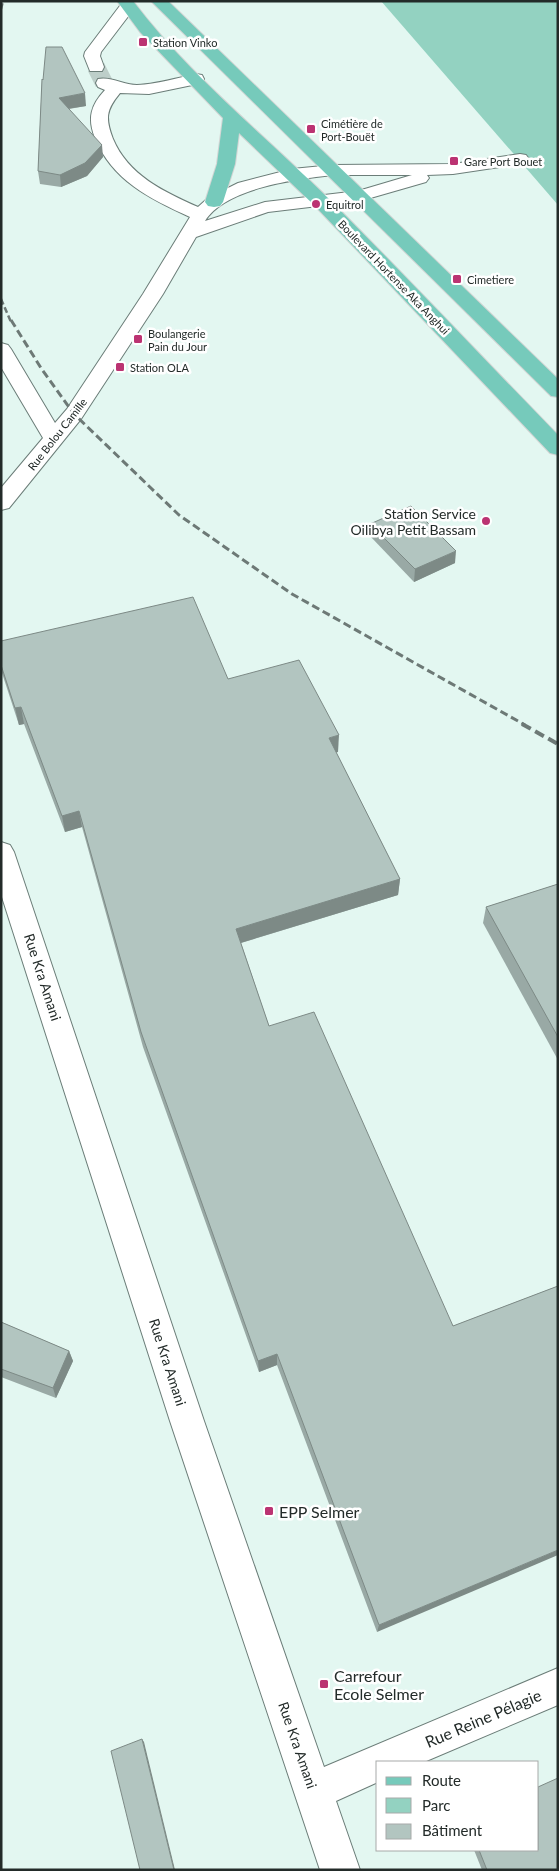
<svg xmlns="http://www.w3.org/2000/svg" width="559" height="1871" viewBox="0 0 559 1871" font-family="Lato,sans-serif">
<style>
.green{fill:#93d2c1}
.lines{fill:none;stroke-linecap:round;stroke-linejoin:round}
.minor-tunnel{stroke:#bdcec9;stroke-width:18;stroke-dasharray:18 9;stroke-linecap:butt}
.minor-casing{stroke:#6b7d78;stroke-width:2}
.major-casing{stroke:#d3d5d4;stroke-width:2}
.minor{fill:#fff;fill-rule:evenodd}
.major{fill:#76cabb;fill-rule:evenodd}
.rail-far2{stroke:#6d7976;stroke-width:2.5;stroke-dasharray:6 3;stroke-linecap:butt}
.rail-far1{stroke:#6d7976;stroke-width:3;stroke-dasharray:8 4;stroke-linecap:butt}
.rail{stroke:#6d7976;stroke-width:4;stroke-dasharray:10 5;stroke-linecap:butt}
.wall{fill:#99a9a5}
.shaded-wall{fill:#7d8a86}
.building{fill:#b2c5c0;stroke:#7d8a86}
.poi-dot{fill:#bb3372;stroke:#fff;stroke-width:2}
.labels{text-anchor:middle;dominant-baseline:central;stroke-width:5;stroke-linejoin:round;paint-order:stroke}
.far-poi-label{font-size:11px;fill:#232b29;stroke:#fff;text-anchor:start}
.far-street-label{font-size:11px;fill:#232b29;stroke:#fff}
.poi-label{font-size:14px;fill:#232b29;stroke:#fff;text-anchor:end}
.street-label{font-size:14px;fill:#232b29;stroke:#fff}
.near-poi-label{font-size:16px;fill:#232b29;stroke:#fff;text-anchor:start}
.near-street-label{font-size:16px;fill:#232b29;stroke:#fff}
</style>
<rect width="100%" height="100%" fill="#e3f7f1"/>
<!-- green -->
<polygon class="green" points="381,1 558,1 558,205"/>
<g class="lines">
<!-- minor-tunnel -->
<polyline class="minor-tunnel" points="96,67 104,83"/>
<defs>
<g id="minor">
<polygon points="128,1 134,3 136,6 101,52 100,56 104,67 102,71 90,71 84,56 85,52 122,3"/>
<path d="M196 74 202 75 204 79 202 83 149 94 120 93C106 110 105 118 113 139 128 175 164 192 198 207L208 198 238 183 292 169 333 165 453 164 520 154 526 155 529 159 526 163 520 164 453 174 427 175 429 178 426 182 360 201 268 212 196 237 163 294 81 419 9 508 1 510V488L43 438 1 367V343L8 345 11 349 55 423 67 409 143 294 190 217C150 199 112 180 95 138 87 118 91 105 105 90L98 87 96 83 98 79C110 76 124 85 137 85 157 84 177 78 196 74ZM333 175H412L358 191 265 202 205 221C225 188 297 179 333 175Z"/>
<polygon points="1,842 10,845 14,852 204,1421 324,1767 558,1668 558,1705 424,1762 378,1762 378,1782 336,1801 360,1870 320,1870 170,1421 1,894"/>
</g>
<g id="major">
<path d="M117 1H133C188 74 263 134 328 198 406 276 481 356 558 435V455L550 453 315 206 239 133 235 164 223 202 220 206 214 207 208 206 205 202 217 164 223 118 140 32Z"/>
<polygon points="151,1 168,1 558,379 558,397 551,396"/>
</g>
</defs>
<!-- minor casing -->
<use href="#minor" class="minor-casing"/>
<!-- major casing -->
<use href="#major" class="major-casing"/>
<!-- minor -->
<use href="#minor" class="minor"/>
<!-- major -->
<use href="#major" class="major"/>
<!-- rail-far2 -->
<g class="rail-far2">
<polyline points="1,9 3,1"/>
<polyline points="1,299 11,322"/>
</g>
<!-- rail-far1 -->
<polyline class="rail-far1" points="11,320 41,368 74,414 179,515 292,594 525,725"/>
<!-- rail -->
<polyline class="rail" points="522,724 558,744"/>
</g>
<!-- wall -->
<g class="wall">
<polygon points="42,79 86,106 69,109 103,157 87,176 61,187 40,184 38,171"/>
<polygon points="370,524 455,563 414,582 370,536"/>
<polygon points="1,641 228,679 338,752 336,752 400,879 398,895 241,943 269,1026 453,1326 558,1286 377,1632 277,1365 259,1372 143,1047 82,827 65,832 24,724 19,725 1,670"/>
<polygon points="558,884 558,1060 483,923 486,907"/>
<polygon points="1,1322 69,1351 73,1361 56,1398 1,1377"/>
<polygon points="474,1850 538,1850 558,1870 482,1870"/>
</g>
<!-- shaded-wall -->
<g class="shaded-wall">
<polygon points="85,93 86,106 60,110 59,98"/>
<polygon points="102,145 103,157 87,176 61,187 60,175"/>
<polygon points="456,551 455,563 414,582 415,569"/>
<polygon points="21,707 24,724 19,725 15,708"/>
<polygon points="339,735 338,752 328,755 329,738"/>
<polygon points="79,811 82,827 65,832 62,816"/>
<polygon points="400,879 398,895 237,944 236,929"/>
<polygon points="69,1351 73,1361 56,1398 53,1388"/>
<polygon points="277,1354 277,1365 259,1372 258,1361"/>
<polygon points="558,1550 558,1555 377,1632 379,1625"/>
<polygon points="142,1739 144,1742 175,1870 174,1870"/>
</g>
<!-- building -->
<g class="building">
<polygon points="46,47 62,47 85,93 59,98 102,145 85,163 60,175 38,171 42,79 43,80"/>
<polygon points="411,506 456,551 415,569 370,524"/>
<polygon points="193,597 228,679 299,660 339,735 329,738 400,879 236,929 269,1026 314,1012 453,1326 558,1286 558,1550 379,1625 277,1354 258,1361 141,1032 79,811 62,816 21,707 15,708 1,665 1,641"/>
<polygon points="558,884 558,1037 486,907"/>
<polygon points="1,1322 69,1351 53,1388 1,1369"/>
<polygon points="142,1739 174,1870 140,1870 111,1751"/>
<polygon points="558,1778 558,1870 487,1870 479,1850 538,1850 538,1787"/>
</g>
<!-- markers -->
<g class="poi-dot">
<rect x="138" y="37" width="10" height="10" rx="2.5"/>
<rect x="306" y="124" width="10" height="10" rx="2.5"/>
<rect x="449" y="156" width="10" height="10" rx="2.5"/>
<circle cx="316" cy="204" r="5"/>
<rect x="452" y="274" width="10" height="10" rx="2.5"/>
<rect x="133" y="334" width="10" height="10" rx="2.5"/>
<rect x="115" y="362" width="10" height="10" rx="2.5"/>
<circle cx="486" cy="521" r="5"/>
<rect x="264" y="1506" width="10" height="10" rx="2.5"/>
<rect x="319" y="1679" width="10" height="10" rx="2.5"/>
</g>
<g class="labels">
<!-- far-poi labels -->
<g class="far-poi-label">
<text x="153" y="42">Station Vinko</text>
<text x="321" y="123">Cimétière de<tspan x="321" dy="13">Port-Bouët</tspan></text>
<text x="464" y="161">Gare Port Bouet</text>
<text x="326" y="204">Equitrol</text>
<text x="467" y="279">Cimetiere</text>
<text x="148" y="333">Boulangerie<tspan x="148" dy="13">Pain du Jour</tspan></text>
<text x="130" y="367">Station OLA</text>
</g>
<!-- far-street labels -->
<g class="far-street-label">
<text transform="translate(394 277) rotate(46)">Boulevard Hortense Aka Anghui</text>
<text transform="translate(57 434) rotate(-52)">Rue Bolou Camille</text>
</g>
<!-- poi labels -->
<g class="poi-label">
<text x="476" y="513">Station Service<tspan x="476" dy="16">Oilibya Petit Bassam</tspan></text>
</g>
<!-- street labels -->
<g class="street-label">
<text transform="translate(43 977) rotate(72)">Rue Kra Amani</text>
<text transform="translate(168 1362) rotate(72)">Rue Kra Amani</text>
<text transform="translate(298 1745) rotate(71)">Rue Kra Amani</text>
</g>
<!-- near-poi labels -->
<g class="near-poi-label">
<text x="279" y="1511">EPP Selmer</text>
<text x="334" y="1675">Carrefour<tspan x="334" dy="18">Ecole Selmer</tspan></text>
</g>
<!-- near-street labels -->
<g class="near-street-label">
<text transform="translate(483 1718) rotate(-23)">Rue Reine Pélagie</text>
</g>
</g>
<!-- border -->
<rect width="559" height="1871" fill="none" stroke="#232b29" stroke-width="5"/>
<!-- legend -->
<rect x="376" y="1761" width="162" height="90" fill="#ffffff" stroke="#a7aaa9"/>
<rect x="386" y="1777" width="25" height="8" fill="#76cabb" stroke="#a7aaa9"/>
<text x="422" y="1786" font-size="15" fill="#232b29">Route</text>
<rect x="386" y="1798" width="25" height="15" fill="#93d2c1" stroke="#a7aaa9"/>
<text x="422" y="1811" font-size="15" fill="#232b29">Parc</text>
<rect x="386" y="1824" width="25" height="15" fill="#b2c5c0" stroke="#a7aaa9"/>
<text x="422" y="1836" font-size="15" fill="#232b29">Bâtiment</text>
</svg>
